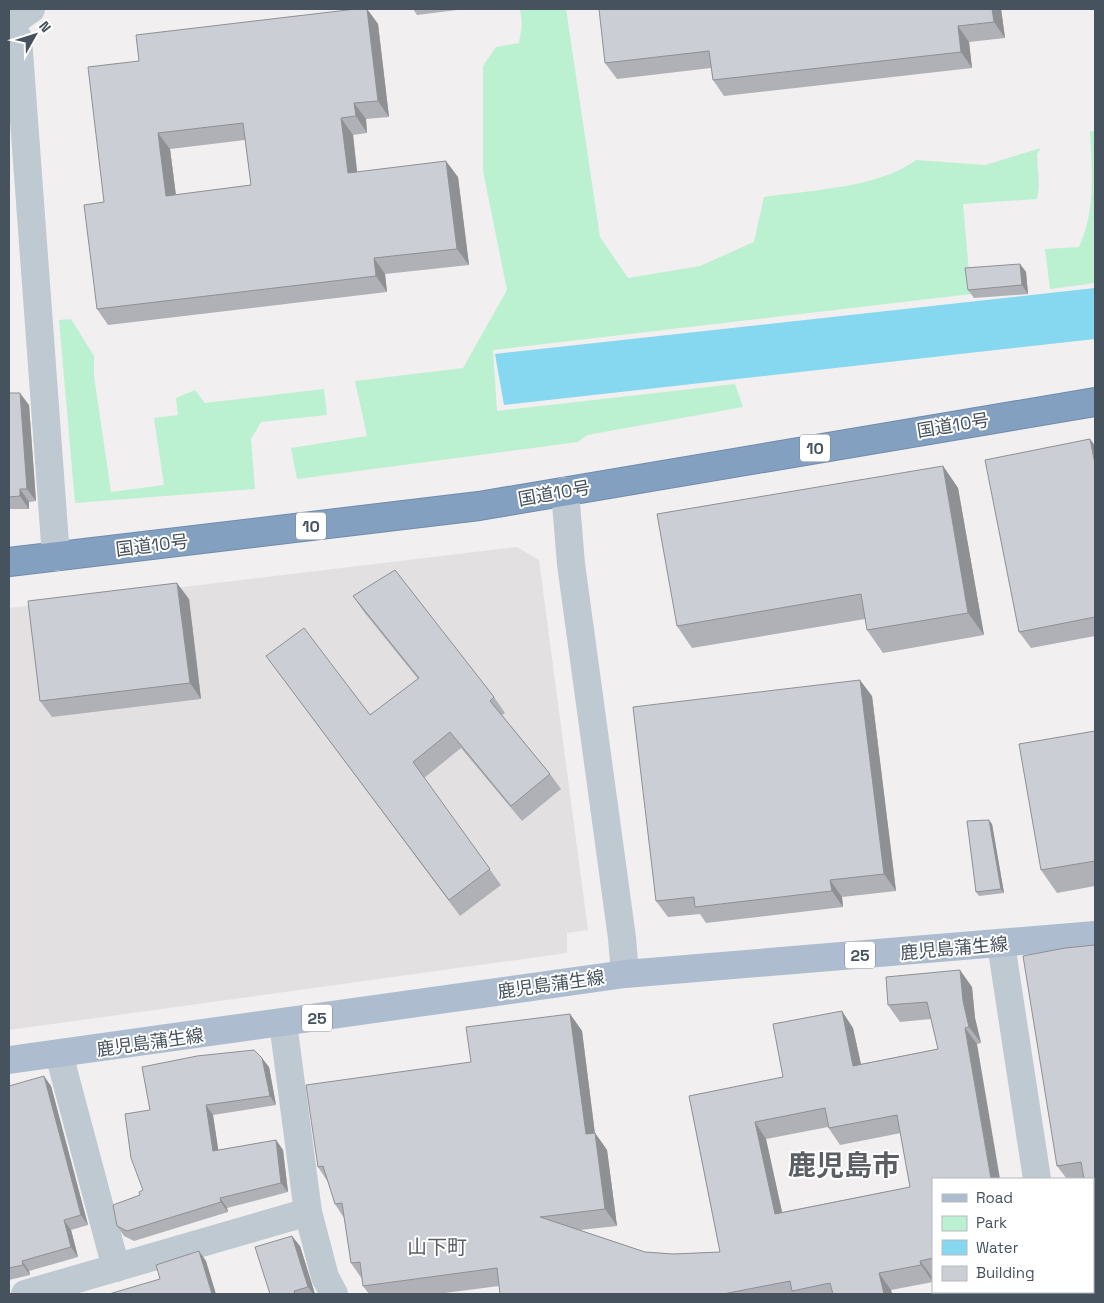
<svg xmlns="http://www.w3.org/2000/svg" width="1104" height="1303" viewBox="0 0 1104 1303" font-family="'Space Grotesk','Noto Sans JP',sans-serif">
<style>
.education{fill:#e3e0e1}
.green{fill:#bbf1d1}
.water{fill:#86d7f0}
.lines{fill:none;stroke-linecap:round;stroke-linejoin:round}
.highway-casing{stroke:#6f8bac;stroke-width:30}
.minor{stroke:#bfc9d1;stroke-width:28}
.major{stroke:#adbdcf;stroke-width:28}
.highway{stroke:#84a0c0;stroke-width:28}
.wall{fill:#afb1b6;fill-rule:evenodd}
.shaded-wall{fill:#8e9094}
.building{fill:#cbced4;stroke:#8e9094;fill-rule:evenodd}
.labels{text-anchor:middle;dominant-baseline:central;stroke-width:4;stroke-linejoin:round;paint-order:stroke}
.shield{fill:#fff;stroke:#7e868e;stroke-width:1}
.shield-label{font-size:16px;font-weight:bold;fill:#46525d}
.street-label{font-size:18px;fill:#46525d;stroke:#fff}
.quarter-label{font-size:20px;fill:#5b5f64;stroke:#fff}
.town-label{font-size:28px;font-weight:bold;fill:#5b5f64;stroke:#fff}
</style>
<rect width="100%" height="100%" fill="#f1efef"/>
<!-- education -->
<polygon class="education" points="517,547 539,560 588,930 567,933 567,953 9,1030 9,608"/>
<!-- green -->
<g class="green">
<path d="M520 9H566L600 237 628 278 700 266 754 242 764 197C810 190 879 188 916 160L985 165 1041 148 1037 154 1039 186 1037 199 963 204 971 294 493 350 497 411 735 384 743 407 587 435 578 442 297 479 291 448 367 436 355 381 463 368 507 290 483 171V66L496 47 519 43 522 24Z"/>
<path d="M1090 131H1095V283L1050 289 1045 249 1079 247C1096 210 1092 171 1090 131Z"/>
<polygon points="71,319 94,356 94,376 111,492 164,485 154,418 178,415 176,398 195,390 205,403 324,389 327,415 261,422 251,439 255,489 75,503 59,320"/>
</g>
<!-- water -->
<polygon class="water" points="1095,288 1095,339 504,405 495,354"/>
<g class="lines">
<defs>
<polyline id="highway" points="9,562 479,506 1095,402"/>
</defs>
<!-- highway casing -->
<use href="#highway" class="highway-casing"/>
<!-- minor -->
<g class="minor">
<polyline points="9,25 18,38 56,557"/>
<polyline points="9,25 31,9"/>
<polyline points="565,491 571,564 622,938 625,974"/>
<polyline points="1001,944 1037,1179"/>
<polyline points="283,1023 308,1212 325,1277 334,1294"/>
<polyline points="59,1054 116,1268"/>
<polyline points="1054,1292 1055,1294"/>
<polyline points="25,1294 308,1212"/>
</g>
<!-- major -->
<polyline class="major" points="9,1060 625,974 1095,935"/>
<!-- highway -->
<use href="#highway" class="highway"/>
</g>
<!-- wall -->
<g class="wall">
<path d="M356 9H367L378 24 389 117 366 119 367 133 353 135 357 172 458 177 469 265 385 274 387 292 108 325 97 309 139 61ZM245 140 251 185 176 195 170 149Z"/>
<polygon points="413,9 465,9 417,15"/>
<polygon points="1001,9 1005,38 969,42 972,68 724,96 713,80 711,68 617,79 605,63"/>
<polygon points="1020,264 1026,272 1028,294 974,298 968,290"/>
<polygon points="9,393 29,405 36,501 29,502 29,509 9,509"/>
<polygon points="1090,439 1095,446 1095,636 1031,648 1019,632"/>
<polygon points="943,466 958,488 984,635 883,653 867,630 865,619 692,648 677,626"/>
<polygon points="353,596 494,697 505,713 502,715 550,774 561,789 522,821 461,748 424,778 501,885 460,916 266,656 370,715 418,679 364,612"/>
<polygon points="189,599 201,699 52,717 40,701"/>
<polygon points="872,696 896,891 842,897 843,907 706,923 700,914 668,917 656,901"/>
<polygon points="1095,731 1095,886 1057,893 1041,870"/>
<polygon points="992,824 1004,893 979,896 976,892"/>
<polygon points="1095,945 1095,1249 1093,1246 1093,1179 1067,1179 1057,1166"/>
<path d="M972 987 975 1018 981 1043 977 1044 933 1179V1277H932L933 1282 891 1290 892 1294H500L499 1286 437 1294H369L363 1286 362 1279 351 1263 344 1218 335 1204 328 1182 318 1167 471 1062 570 1014 582 1031 595 1133 607 1150 617 1226 580 1230 645 1252 673 1254 720 1252 689 1096 783 1077 853 1028 861 1064 938 1049 931 1019 900 1022 888 1005ZM828 1127 840 1145 901 1133 910 1187 782 1212 766 1139Z"/>
<polygon points="269,1067 276,1105 213,1115 218,1150 276,1140 283,1150 288,1192 227,1208 228,1212 134,1241 124,1236 117,1226 143,1190 150,1110"/>
<polygon points="9,1086 51,1086 88,1225 71,1230 78,1257 29,1271 30,1275 9,1280"/>
<polygon points="300,1246 315,1294 270,1294"/>
</g>
<!-- shaded-wall -->
<g class="shaded-wall">
<polygon points="367,9 378,24 389,117 378,101"/>
<polygon points="992,9 1001,9 1005,38 994,22"/>
<polygon points="958,26 969,42 972,68 961,52"/>
<polygon points="354,103 366,119 367,133 356,116"/>
<polygon points="341,118 353,135 359,189 348,173"/>
<polygon points="158,133 170,149 178,212 166,196"/>
<polygon points="446,161 458,177 469,265 457,249"/>
<polygon points="374,258 385,274 387,292 376,276"/>
<polygon points="1020,264 1026,272 1028,294 1022,285"/>
<polygon points="20,393 29,405 36,501 27,489"/>
<polygon points="1090,439 1095,446 1095,464"/>
<polygon points="943,466 958,488 984,635 968,613"/>
<polygon points="20,489 29,502 29,509 20,496"/>
<polygon points="177,583 189,599 201,699 190,683"/>
<polygon points="860,680 872,696 896,891 884,874"/>
<polygon points="989,820 992,824 1004,893 1001,889"/>
<polygon points="830,880 842,897 843,907 832,891"/>
<polygon points="960,970 972,987 975,1018 981,1043 969,1027 963,1001"/>
<polygon points="842,1011 853,1028 865,1083 853,1066"/>
<polygon points="570,1014 582,1031 597,1151 586,1134"/>
<polygon points="965,1028 977,1044 1000,1179 991,1179"/>
<polygon points="262,1058 269,1067 276,1105 270,1096"/>
<polygon points="44,1076 51,1086 88,1225 81,1215"/>
<polygon points="206,1105 213,1115 220,1161 213,1151"/>
<polygon points="755,1122 766,1139 786,1230 775,1214"/>
<polygon points="595,1133 607,1150 617,1226 605,1209"/>
<polygon points="276,1140 283,1150 288,1192 281,1183"/>
<polygon points="220,1198 227,1208 228,1212 221,1202"/>
<polygon points="64,1220 71,1230 78,1257 71,1247"/>
<polygon points="292,1236 300,1246 315,1294 313,1294 308,1287"/>
<polygon points="199,1251 206,1261 216,1294 212,1294"/>
<polygon points="22,1261 29,1271 30,1275 23,1265"/>
<polygon points="920,1261 932,1277 933,1282 921,1265"/>
<polygon points="879,1273 891,1290 892,1294 884,1294"/>
</g>
<!-- building -->
<g class="building">
<path d="M356 9H367L378 101 354 103 356 116 341 118 348 173 446 161 457 249 374 258 376 276 97 309 84 205 104 202 88 67 139 61 136 35ZM243 123 251 185 166 196 158 133Z"/>
<polygon points="599,9 992,9 994,22 958,26 961,52 713,80 709,51 605,63"/>
<polygon points="1020,264 1022,285 968,290 965,268"/>
<polygon points="9,393 20,393 27,489 20,489 20,496 9,497"/>
<polygon points="1090,439 1095,464 1095,617 1019,632 985,460"/>
<polygon points="943,466 968,613 867,630 861,594 677,626 657,514"/>
<polygon points="395,570 494,697 490,701 550,774 511,806 450,732 413,762 490,869 449,900 266,656 304,628 370,715 419,678 353,596"/>
<polygon points="177,583 190,683 40,701 28,601"/>
<polygon points="860,680 884,874 830,880 832,891 695,907 694,897 656,901 633,707"/>
<polygon points="1095,731 1095,861 1041,870 1019,744"/>
<polygon points="989,820 1001,889 976,892 967,821"/>
<polygon points="1095,945 1095,1246 1093,1246 1093,1179 1084,1179 1081,1162 1057,1166 1023,956 1065,948"/>
<path d="M960 970 963 1001 969 1027 965 1028 991 1179H933V1258L920 1261 921 1265 879 1273 884 1294H833L830 1283 792 1291 790 1281 723 1294H500L497 1268 363 1286 360 1262 351 1263 342 1203 335 1204 323 1166 318 1167 306 1085 471 1062 466 1027 570 1014 586 1134 595 1133 605 1209 540 1217 645 1252 673 1254 720 1252 689 1096 783 1077 773 1024 842 1011 853 1066 938 1049 927 1002 888 1005 886 977ZM825 1108 829 1128 897 1115 910 1187 775 1214 755 1122Z"/>
<polygon points="254,1050 262,1058 270,1096 206,1105 213,1151 276,1140 281,1183 220,1198 221,1202 127,1231 117,1226 113,1205 140,1195 139,1192 143,1190 131,1158 125,1114 150,1110 142,1067 197,1056"/>
<polygon points="44,1076 81,1215 64,1220 71,1247 22,1261 23,1265 9,1268 9,1086"/>
<polygon points="292,1236 308,1287 294,1291 295,1294 270,1294 255,1247"/>
<polygon points="199,1251 212,1294 109,1294 160,1279 156,1265"/>
</g>
<g class="labels">
<!-- shield labels -->
<g class="shield">
<rect x="800" y="434.5" width="30" height="27" rx="4"/>
<rect x="296" y="512.5" width="30" height="27" rx="4"/>
<rect x="845" y="941.5" width="30" height="27" rx="4"/>
<rect x="302" y="1004.5" width="30" height="27" rx="4"/>
</g>
<g class="shield-label">
<text x="815" y="448">10</text>
<text x="311" y="526">10</text>
<text x="860" y="955">25</text>
<text x="317" y="1018">25</text>
</g>
<!-- street labels -->
<g class="street-label">
<text transform="translate(953 425) rotate(-9)">国道10号</text>
<text transform="translate(554 493) rotate(-10)">国道10号</text>
<text transform="translate(152 545) rotate(-7)">国道10号</text>
<text transform="translate(954 948) rotate(-5)">鹿児島蒲生線</text>
<text transform="translate(551 984) rotate(-8)">鹿児島蒲生線</text>
<text transform="translate(150 1042) rotate(-8)">鹿児島蒲生線</text>
</g>
<!-- quarter labels -->
<g class="quarter-label">
<text x="437" y="1247">山下町</text>
</g>
<!-- town labels -->
<g class="town-label">
<text x="844" y="1165">鹿児島市</text>
</g>
</g>
<!-- border -->
<rect width="1104" height="1303" fill="none" stroke="#46525d" stroke-width="20"/>
<!-- legend -->
<rect x="932" y="1178" width="162" height="115" fill="#ffffff" stroke="#b5babe"/>
<rect x="942" y="1194" width="25" height="8" fill="#adbdcf" stroke="#b5babe"/>
<text x="976" y="1203" font-size="15" fill="#46525d">Road</text>
<rect x="942" y="1216" width="25" height="15" fill="#bbf1d1" stroke="#b5babe"/>
<text x="976" y="1228" font-size="15" fill="#46525d">Park</text>
<rect x="942" y="1240" width="25" height="15" fill="#86d7f0" stroke="#b5babe"/>
<text x="976" y="1253" font-size="15" fill="#46525d">Water</text>
<rect x="942" y="1266" width="25" height="15" fill="#cbced4" stroke="#b5babe"/>
<text x="976" y="1278" font-size="15" fill="#46525d">Building</text>
<!-- north arrow -->
<g transform="translate(35 35) rotate(51)" stroke="#ffffff" stroke-width="4" paint-order="stroke">
<path d="M0-4L9 19L0 12L-9 19Z" fill="#46525d"/>
<text y="-8" font-size="14" font-weight="bold" text-anchor="middle" fill="#46525d">N</text>
</g>
</svg>
